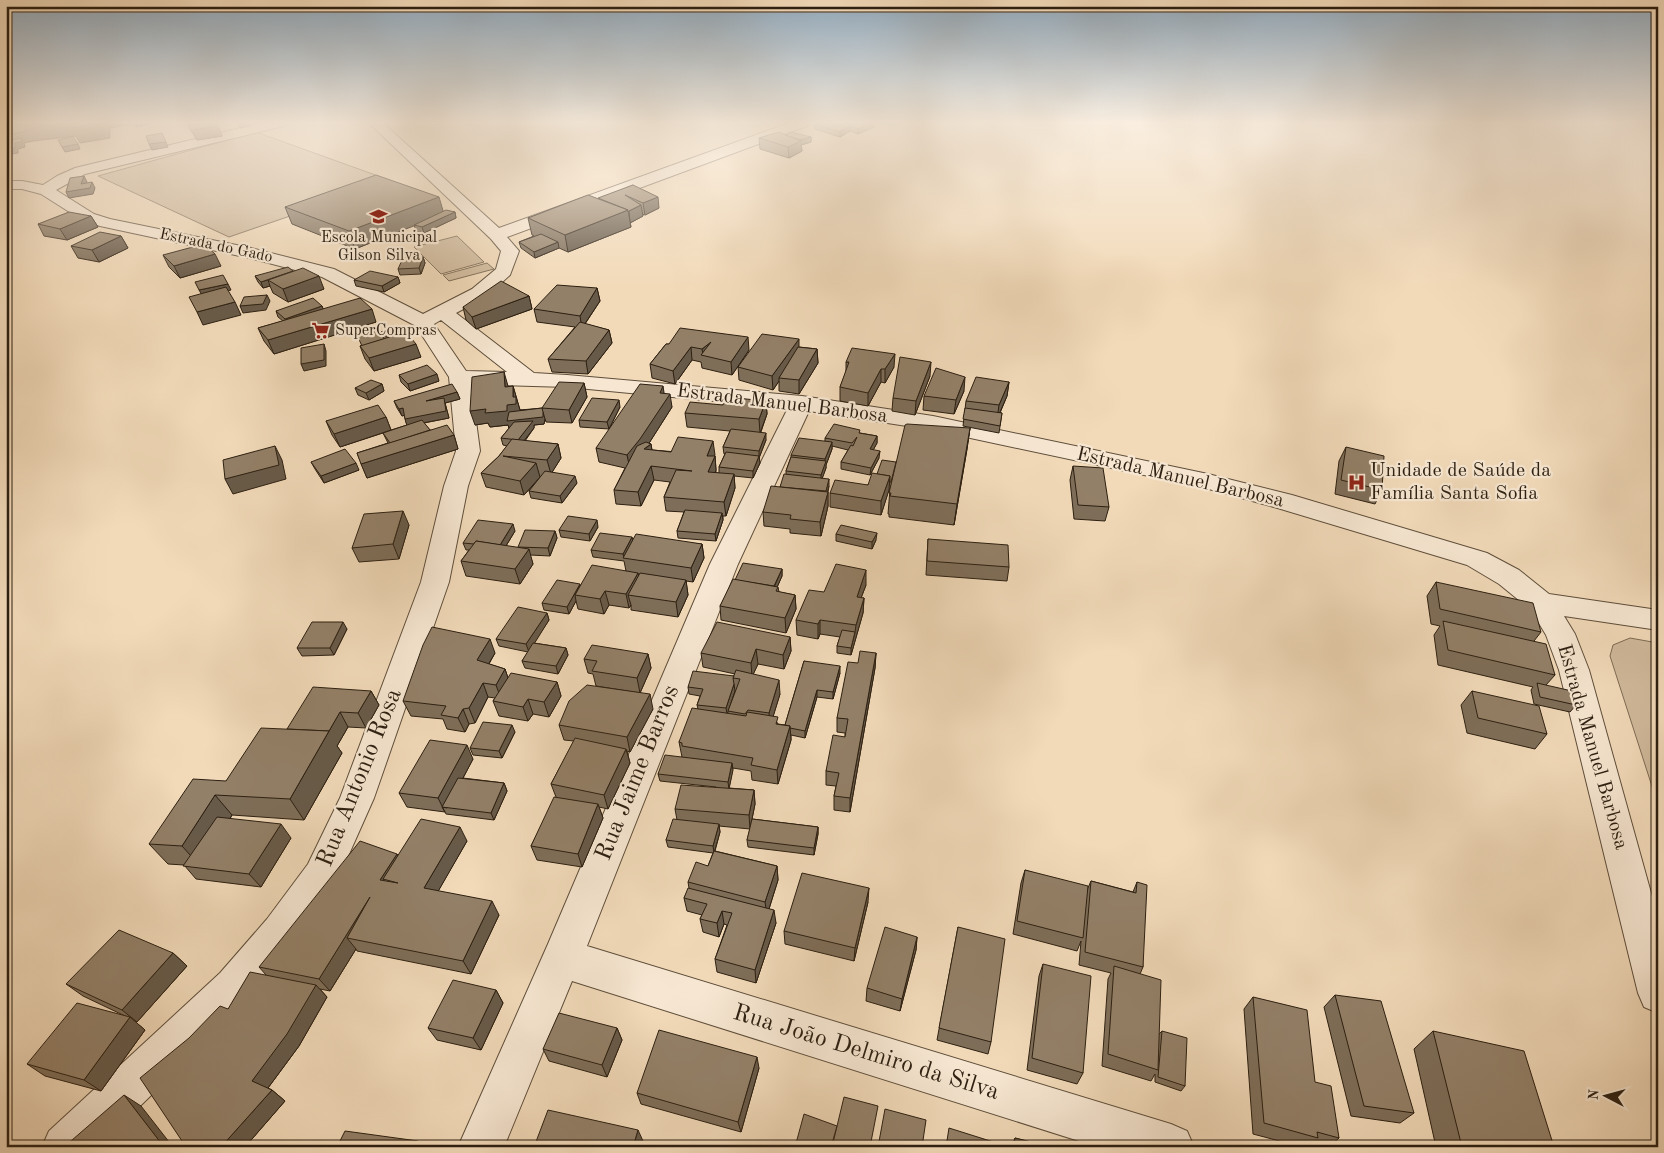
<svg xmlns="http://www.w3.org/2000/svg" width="1664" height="1153" viewBox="0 0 1664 1153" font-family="'Old Standard TT',serif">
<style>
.green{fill:#d0ba9c;stroke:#7e6c56}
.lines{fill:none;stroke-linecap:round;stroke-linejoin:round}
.minor-casing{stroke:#5e4e3b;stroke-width:2}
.minor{fill:#f7e7d2;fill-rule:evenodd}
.wall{fill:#7e6e59;stroke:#2c1f11}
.shaded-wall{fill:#675a49;stroke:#2c1f11}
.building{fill:#938068;stroke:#2c1f11}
.labels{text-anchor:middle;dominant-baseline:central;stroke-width:4.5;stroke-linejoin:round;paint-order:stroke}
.far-poi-label{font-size:16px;fill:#2c1f11;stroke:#f7e7d2}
.far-street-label{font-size:16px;fill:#2c1f11;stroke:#f7e7d2}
.street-label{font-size:20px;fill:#2c1f11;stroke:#f7e7d2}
.poi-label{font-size:20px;fill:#2c1f11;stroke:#f7e7d2;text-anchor:start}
.near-street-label{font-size:24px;fill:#2c1f11;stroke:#f7e7d2}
</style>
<rect width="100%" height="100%" fill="#f2dab9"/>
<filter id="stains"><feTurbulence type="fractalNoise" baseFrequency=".004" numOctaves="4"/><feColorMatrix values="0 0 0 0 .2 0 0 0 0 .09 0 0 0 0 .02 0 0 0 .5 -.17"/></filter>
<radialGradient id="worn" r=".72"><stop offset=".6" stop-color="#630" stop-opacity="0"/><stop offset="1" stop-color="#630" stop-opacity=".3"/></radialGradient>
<!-- green -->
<g class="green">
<polygon points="256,132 392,181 229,237 98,176"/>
<polygon points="457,236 484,262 441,274 414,247"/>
<polygon points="487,263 494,269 449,281 443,275"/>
<polygon points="1630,638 1658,643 1658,805 1610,656 1613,645"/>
</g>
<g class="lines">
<defs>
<path id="minor" d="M261 123H285L284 126 85 174 56 190 94 214 110 219 251 248 334 269 423 314 472 289 496 269 501 251 491 239 369 123H383L499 228 789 123H808L807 126 507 237 519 251 510 275 486 297 456 313 534 373 567 375 802 396 933 416 1208 474 1292 495 1487 553 1519 570 1549 594 1658 610V630L1564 616 1575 634 1589 670 1658 918V1013L1644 1007 1638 993 1559 670 1546 635 1531 610 1499 584 1467 565 1274 507 1205 488 933 430 809 411 738 564 587 946 1171 1124 1187 1131 1194 1147H1098L572 981 504 1147H458L548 944 710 564 788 408 567 387 471 384 480 451 468 486 449 582 374 798 334 888 295 945 248 1001 98 1147H42L49 1131 220 973 267 919 308 864 340 798 421 582 444 486 456 451 449 377 416 326 322 277 249 258 100 226 82 220 41 194 22 189H6V181H22L43 185 57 176 75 168ZM441 320 507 372 466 371 434 324Z"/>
</defs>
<!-- minor casing -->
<use href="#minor" class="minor-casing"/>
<!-- minor -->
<use href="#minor" class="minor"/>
</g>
<!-- wall -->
<g class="wall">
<polygon points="186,123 216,123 222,136 197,140"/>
<polygon points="874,123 874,127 858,134 850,131 840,137 815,129 814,124"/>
<polygon points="785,135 811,137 811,142 801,145 802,151 789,158 760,149 759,138"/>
<polygon points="633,185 659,208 645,215 642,214 643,216 630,223 631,227 568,252 559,248 535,258 521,248 519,242 534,236 532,235 528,218 598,199"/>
<polygon points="285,207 455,212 456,218 424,233 416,231 414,225 355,249 292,224"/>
<polygon points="91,216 98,227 67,240 44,236 38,224"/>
<polygon points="121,236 128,248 99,262 78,258 71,246"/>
<polygon points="163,255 221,266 180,278 169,267"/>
<polygon points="423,257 425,263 421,274 400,275 398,269"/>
<polygon points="293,271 324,289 288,302 273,293 270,286 263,288 258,282 255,276"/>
<polygon points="398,277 400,283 384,292 356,286 354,280"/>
<polygon points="597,288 600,301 585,324 609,330 612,343 588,374 552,372 548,359 575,327 537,322 534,309"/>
<polygon points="529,296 532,309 476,329 466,320 463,307"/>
<polygon points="322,306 323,309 376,322 274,354 264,341 258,328 283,321 278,317 276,311"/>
<polygon points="381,332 421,357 374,371 365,359 360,346"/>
<polygon points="666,344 749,350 732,375 702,368 701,362 692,360 675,384 652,378 650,364"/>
<polygon points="799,347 817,349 818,363 799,394 779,391 779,381 773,390 739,380 738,367"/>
<polygon points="846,362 894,367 885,383 881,382 868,406 840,401 840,387 846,372"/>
<polygon points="399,375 439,381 410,391 401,382"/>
<polygon points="930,376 915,415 892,411 893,398"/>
<polygon points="1009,382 1007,396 1000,413 1002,413 999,433 963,426 966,401"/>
<polygon points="584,383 587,397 572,423 546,422 545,419 544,424 534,425 534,428 525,441 558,444 561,458 552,472 577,483 562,503 531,498 529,491 537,481 524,495 486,487 481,473 499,456 507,446 503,445 501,438 510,427 509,428 508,425 490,427 488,423 475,425 508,387 513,386 520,410 543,408"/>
<polygon points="382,384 384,391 369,400 358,395 355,388"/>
<polygon points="964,391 954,414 923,410 924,396"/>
<polygon points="457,392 460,399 445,403 449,418 424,423 430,430 454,435 458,449 367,478 357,453 388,443 383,433 340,447 332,435 326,421 386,417 391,430 407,425 404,415 402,416 397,408 394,401"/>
<polygon points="664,393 672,407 649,443 651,444 652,450 715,455 714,456 715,456 716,470 716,473 719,473 719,467 725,454 724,454 723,447 730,431 687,427 685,413 723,405 766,401 767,414 761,432 766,440 759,458 760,463 753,478 734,476 735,488 726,516 723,516 723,520 716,541 678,538 677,531 684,512 666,511 664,497 670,482 654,480 641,506 616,504 614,490 625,468 599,462 596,448"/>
<polygon points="620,407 609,429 580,427 579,420"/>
<polygon points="970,428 967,449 954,525 889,517 889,514 888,514 890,489 889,489 881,515 830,507 830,493 868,485 877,474 896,462"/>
<polygon points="860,433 877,436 877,443 873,450 879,458 870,475 841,469 841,462 848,450 832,446 832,449 826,465 826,468 822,478 829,486 828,492 828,506 821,536 790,533 790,529 764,526 763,512 780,487 786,475 786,471 791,457 791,455 825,441 825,438"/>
<polygon points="1346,447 1382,490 1375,504 1335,494 1339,461"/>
<polygon points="311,462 359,470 324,483 315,469"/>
<polygon points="1073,466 1109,507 1105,521 1074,519 1070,480"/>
<polygon points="409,525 399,559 359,562 352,548"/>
<polygon points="598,527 590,541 561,537 559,530"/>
<polygon points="515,531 506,546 518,548 555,531 557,538 550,556 530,555 533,564 520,584 466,576 461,561 469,550 466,550 463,543"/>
<polygon points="836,534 876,540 872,549 836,541"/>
<polygon points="928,539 1009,567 1007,581 926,575"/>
<polygon points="633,541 702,544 704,558 693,582 686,581 688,595 678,617 631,610 631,605 629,608 609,605 604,614 578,609 576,601 569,614 544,610 542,603 581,585 626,571 624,561 593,557 591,550"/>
<polygon points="782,569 782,576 777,587 778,587 779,592 795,595 796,609 786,633 721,620 720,606 735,580"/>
<polygon points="1436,582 1541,632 1534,641 1555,675 1546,685 1576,705 1570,712 1534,704 1531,690 1533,687 1438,665 1434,635 1440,626 1431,624 1427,596"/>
<polygon points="866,585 861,598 864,598 863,613 851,655 837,653 837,646 840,637 820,634 818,639 797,635 796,620 824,592"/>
<polygon points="547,613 549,620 534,643 566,648 568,655 558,674 525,668 522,661 528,652 499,646 496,639"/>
<polygon points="347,629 334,655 302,656 297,648"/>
<polygon points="790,637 791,651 784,669 758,664 753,674 780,694 773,716 778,724 785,725 804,661 840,673 833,699 817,697 805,738 791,735 791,740 778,784 752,780 751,771 733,768 729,788 754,790 755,804 752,819 818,827 818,834 814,855 748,847 747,840 750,829 719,826 720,832 715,851 777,866 778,880 769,909 776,923 756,983 717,972 715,959 727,925 724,924 719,937 703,932 700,919 702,915 687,911 684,898 689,888 688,882 708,866 713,853 668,847 666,840 677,820 675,809 716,787 660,781 658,774 682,757 679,742 698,709 697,705 700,696 689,694 688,687 734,676 735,674 703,667 701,653"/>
<polygon points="495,653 489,664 505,669 508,678 557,682 561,696 549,717 533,714 528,721 499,716 493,701 495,698 488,697 475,723 469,724 465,732 447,729 443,719 411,716 403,701"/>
<polygon points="876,653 875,668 850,812 834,810 834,796 836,786 826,785 826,771 845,737 845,733 837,732 837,718 858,663"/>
<polygon points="648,654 651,668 640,693 596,686 593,674 588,673 584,659"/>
<polygon points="371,691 379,705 366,728 348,727 337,746 342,753 304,820 232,815 230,819 291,838 261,887 196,879 184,865 168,864 149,844 226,781 287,729"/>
<polygon points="1472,691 1547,734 1535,749 1467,733 1461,705"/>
<polygon points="653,709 630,752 627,751 630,763 608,809 599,807 603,818 582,867 537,860 531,846 556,797 551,784 574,741 564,740 559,725"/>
<polygon points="515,732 502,758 473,755 470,748"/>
<polygon points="473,759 463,778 504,783 507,791 494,820 446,814 445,812 407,807 399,793"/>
<polygon points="467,841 438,891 499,915 471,974 357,951 356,949 330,991 320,989 327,997 299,1046 268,1088 272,1090 285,1101 245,1147 228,1009 266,975 259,967 397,854 398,856"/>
<polygon points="1025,870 1087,890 1091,881 1133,892 1137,882 1143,967 1140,974 1159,1034 1162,1031 1185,1086 1181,1091 1155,1082 1155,1074 1151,1081 1102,1066 1108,979 1111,973 1079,965 1081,941 1077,951 1013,934 1021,883"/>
<polygon points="868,902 854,961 785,944 784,931"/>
<polygon points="958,927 991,1042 988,1054 937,1040"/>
<polygon points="917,937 916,950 900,1011 866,1001 867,988"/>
<polygon points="173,953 187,966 137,1022 133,1020 145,1030 101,1091 45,1076 27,1064 125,1016 83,996 66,984"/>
<polygon points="1043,964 1083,1073 1077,1084 1027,1070 1039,976"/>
<polygon points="496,990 503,1003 481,1050 437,1040 428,1028"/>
<polygon points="1335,995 1414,1113 1400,1123 1351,1116 1324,1007"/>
<polygon points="1253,997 1339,1138 1329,1147 1320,1147 1310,1144 1307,1147 1302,1147 1253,1134 1244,1009"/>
<polygon points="617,1028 622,1040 607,1077 549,1061 543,1049"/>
<polygon points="1433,1031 1554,1147 1436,1147 1414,1049"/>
<polygon points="759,1068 741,1132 641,1104 637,1093"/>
<polygon points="1015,1138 1051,1147 1011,1147"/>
</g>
<!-- shaded-wall -->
<g class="shaded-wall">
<polygon points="6,123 131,123 132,124 110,128 110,138 80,143 76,136 33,141 24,143 25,147 18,149 18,153 6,155"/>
<polygon points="134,123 156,123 136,127"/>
<polygon points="238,123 249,123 251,126 240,128"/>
<polygon points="871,123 874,123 874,127 858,134 858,129"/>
<polygon points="218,126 222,136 197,140 192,130"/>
<polygon points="850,126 850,131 840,137 840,132"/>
<polygon points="811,137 811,142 801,145 802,151 789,158 788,147 793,143"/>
<polygon points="166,142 168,147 152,150 149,144"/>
<polygon points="78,144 80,149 65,152 62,147"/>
<polygon points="84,176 87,182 85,189 92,182 95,188 93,194 69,198 66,192 81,184"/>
<polygon points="439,197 444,214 355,249 349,231"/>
<polygon points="658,197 659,208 645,215 643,203"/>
<polygon points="641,205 643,216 630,223 629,211"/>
<polygon points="628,210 631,227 568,252 565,235"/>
<polygon points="455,212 456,218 424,233 422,227"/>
<polygon points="91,216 98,227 67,240 60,229"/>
<polygon points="121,236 128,248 99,262 92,250"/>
<polygon points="558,242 559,248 535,258 534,252"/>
<polygon points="215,254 221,266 180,278 174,266"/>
<polygon points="423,257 425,263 421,274 419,268"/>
<polygon points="319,276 324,289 288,302 283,289"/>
<polygon points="398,277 400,283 384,292 382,286"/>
<polygon points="268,280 270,286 263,288 261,282"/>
<polygon points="228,284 231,290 203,297 199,290"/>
<polygon points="597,288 600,301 582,328 580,316"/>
<polygon points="267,295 270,301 266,310 243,313 240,306"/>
<polygon points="529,296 532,309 476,329 472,317"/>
<polygon points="235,302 241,315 203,325 197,312"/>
<polygon points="322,306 325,313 288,325 285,319"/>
<polygon points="372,309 376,322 274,354 268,340"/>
<polygon points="609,330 612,343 588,374 586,361"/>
<polygon points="748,337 749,350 732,375 731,362"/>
<polygon points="799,339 799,352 779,378 779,381 773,390 772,376"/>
<polygon points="711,342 703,355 702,349"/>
<polygon points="324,344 326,351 326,366 304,371 301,364"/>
<polygon points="416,344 421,357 374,371 369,358"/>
<polygon points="691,347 692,360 675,384 673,371"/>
<polygon points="817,349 818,363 799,394 799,380"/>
<polygon points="895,354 894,367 885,383 885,369"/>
<polygon points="931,362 930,376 915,415 916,401"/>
<polygon points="881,369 881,382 868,406 868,393"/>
<polygon points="504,372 508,386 509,401 505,387"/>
<polygon points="437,374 439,381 410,391 408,384"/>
<polygon points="965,377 964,391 954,414 956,400"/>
<polygon points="1009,382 1007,396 997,419 999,405"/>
<polygon points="584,383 587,397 572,423 569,410"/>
<polygon points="382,384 384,391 369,400 366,393"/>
<polygon points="513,386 520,410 543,412 545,419 544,424 534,425 534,428 519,447 518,440 529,425 509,428 508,425 490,427 488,423 475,425 470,411 507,405 513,397"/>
<polygon points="663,386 665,399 670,394 672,407 646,448 651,444 653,458 630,469 627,455"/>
<polygon points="457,392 460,399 445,403 449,418 407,426 405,419 426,401"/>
<polygon points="619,400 620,407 609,429 607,422"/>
<polygon points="766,401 767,414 760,433 759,419"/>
<polygon points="403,408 406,415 402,416 399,409"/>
<polygon points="386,417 391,430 340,447 334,434"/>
<polygon points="970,428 967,449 954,525 957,504"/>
<polygon points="766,433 766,440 759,458 759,451"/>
<polygon points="454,435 458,449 367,478 361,464"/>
<polygon points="877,436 877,443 870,456 870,449"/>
<polygon points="713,441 715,455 708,470 707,456"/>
<polygon points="832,442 832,449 826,465 826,468 821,482 821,475 825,462 825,459"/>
<polygon points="558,444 561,458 551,474 547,460"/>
<polygon points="275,446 282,460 286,479 233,494 225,479"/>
<polygon points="880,451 879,458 870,475 871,468"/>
<polygon points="715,456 716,470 710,486 708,472"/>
<polygon points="759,456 760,463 753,478 753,471"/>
<polygon points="356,463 359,470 324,483 321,476"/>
<polygon points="536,463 540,477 524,495 520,481"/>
<polygon points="651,466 654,480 641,506 638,492"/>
<polygon points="734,474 735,488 726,516 724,502"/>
<polygon points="575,476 577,483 562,503 560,496"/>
<polygon points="890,476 889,490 881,515 881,501"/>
<polygon points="829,479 829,486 825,501 825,494"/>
<polygon points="828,492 828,506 821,536 820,522"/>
<polygon points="403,511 409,525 399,559 393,544"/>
<polygon points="722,513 723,520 716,541 715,534"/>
<polygon points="597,520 598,527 590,541 589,534"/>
<polygon points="513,524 515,531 501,554 499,547"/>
<polygon points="555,531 557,538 550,556 548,548"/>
<polygon points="877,533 876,540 872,549 872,542"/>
<polygon points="632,537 634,544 624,558 623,554"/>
<polygon points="702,544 704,558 693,582 691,568"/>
<polygon points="529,549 533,564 520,584 515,569"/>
<polygon points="782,569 782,576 772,599 772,592"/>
<polygon points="866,570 866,585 856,611 857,597"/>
<polygon points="638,573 641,587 628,595 631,605 629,608 626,594"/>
<polygon points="686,580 688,595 678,617 676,602"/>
<polygon points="580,584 575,595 576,601 569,614 567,607"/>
<polygon points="605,591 609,605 604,614 600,599"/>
<polygon points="795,595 796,609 786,633 785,618"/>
<polygon points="864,598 863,613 851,655 851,648 855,632 856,625"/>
<polygon points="547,613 549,620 529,652 526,644"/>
<polygon points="820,620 820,634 818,639 818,624"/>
<polygon points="343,622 347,629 334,655 330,648"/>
<polygon points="790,637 791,651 784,669 783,655"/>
<polygon points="490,639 495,653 482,675 477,660"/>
<polygon points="566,648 568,655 558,674 556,666"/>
<polygon points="756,649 758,664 752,677 751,663"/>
<polygon points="876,653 875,668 850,812 850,798"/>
<polygon points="648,654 651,668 640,693 637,678"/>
<polygon points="840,666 840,673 833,699 833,692"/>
<polygon points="505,669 510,684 501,699 496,685"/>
<polygon points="779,680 780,694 770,727 769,713"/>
<polygon points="557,682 561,696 549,717 544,702"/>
<polygon points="483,683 488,697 475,723 469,708"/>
<polygon points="734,684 735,691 727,715 726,708"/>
<polygon points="817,690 817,697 805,738 805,731"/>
<polygon points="371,691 379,705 366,728 358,713"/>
<polygon points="650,694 653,709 630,752 627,737"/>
<polygon points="528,699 533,714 528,721 523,707"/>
<polygon points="463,709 469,724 465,732 458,718"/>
<polygon points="340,712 348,727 337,746 342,753 304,820 290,799"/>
<polygon points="512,725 515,732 502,758 499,751"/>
<polygon points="790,726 791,740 778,784 777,770"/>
<polygon points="467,745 473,759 447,808 442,807 445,812 438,798"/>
<polygon points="626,749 630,763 608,809 604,795"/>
<polygon points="732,763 733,770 729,789 728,782"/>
<polygon points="504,783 507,791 494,820 491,813"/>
<polygon points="754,790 755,804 750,829 749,815"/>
<polygon points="215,795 232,815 200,866 182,846"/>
<polygon points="598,804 603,818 582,867 578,854"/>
<polygon points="281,824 291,838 261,887 249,874"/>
<polygon points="719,824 720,832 714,853 713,846"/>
<polygon points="460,827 467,841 432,902 424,888"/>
<polygon points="818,827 818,834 814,855 814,848"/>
<polygon points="397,854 405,868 383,879 391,891 380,880"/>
<polygon points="777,866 778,880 767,915 765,902"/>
<polygon points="869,888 868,902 854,961 855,948"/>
<polygon points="370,897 347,938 356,949 330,991 319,979"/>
<polygon points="492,901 499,915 471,974 463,961"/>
<polygon points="774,910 776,923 756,983 755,970"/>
<polygon points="722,911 724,924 719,937 717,923"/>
<polygon points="917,937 916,950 900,1011 902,999"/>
<polygon points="173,953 187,966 137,1022 122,1010"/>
<polygon points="316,985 327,997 299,1046 265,1092 252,1081"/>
<polygon points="496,990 503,1003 481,1050 473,1038"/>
<polygon points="130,1017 145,1030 101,1091 84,1080"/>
<polygon points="617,1028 622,1040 607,1077 602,1065"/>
<polygon points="757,1057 759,1068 741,1132 738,1122"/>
<polygon points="272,1090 285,1101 245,1147 221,1147"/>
<polygon points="124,1095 141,1106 173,1147 164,1147"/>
<polygon points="638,1130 643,1141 641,1147 633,1147"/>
<polygon points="418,1141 423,1147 415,1147"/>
</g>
<!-- building -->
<g class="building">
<polygon points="25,123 47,123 25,126"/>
<polygon points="72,123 102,123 72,128"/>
<polygon points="188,123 216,123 218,126 192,130"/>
<polygon points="816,123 842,124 871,123 858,129 850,126 840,132 814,124"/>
<polygon points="25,124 25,126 27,131 6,135 6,127"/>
<polygon points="779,132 801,141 788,147 759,138"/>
<polygon points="791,132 811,137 800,140 785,135"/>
<polygon points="162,133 166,142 149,144 146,136"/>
<polygon points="73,137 78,144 62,147 58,140"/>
<polygon points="21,138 22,142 15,143 15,148 6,149 6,141"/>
<polygon points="376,175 439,197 349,231 285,207"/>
<polygon points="84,176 81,184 92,182 90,188 66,192 70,178"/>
<polygon points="633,185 658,197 643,203 625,195 641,205 629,211 627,211 628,210 598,198"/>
<polygon points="588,195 628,210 565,235 528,218"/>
<polygon points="446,210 455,212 422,227 414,225"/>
<polygon points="69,212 91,216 60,229 38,224"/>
<polygon points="100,232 121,236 92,250 71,246"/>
<polygon points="541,234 558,242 534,252 519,242"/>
<polygon points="204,244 215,254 174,266 163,255"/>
<polygon points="423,257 419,268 398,269 403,258"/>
<polygon points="288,267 293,271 261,282 255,276"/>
<polygon points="303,268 319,276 283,289 268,280"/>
<polygon points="370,271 398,277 382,286 354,280"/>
<polygon points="223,275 228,284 199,290 195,282"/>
<polygon points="501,281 529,296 472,317 463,307"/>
<polygon points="557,285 597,288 580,316 534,309"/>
<polygon points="226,287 235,302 197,312 189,297"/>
<polygon points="267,295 263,304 240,306 244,297"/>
<polygon points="313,298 322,306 285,319 276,311"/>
<polygon points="360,298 372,309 268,340 258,328"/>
<polygon points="580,322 609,330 586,361 548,359"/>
<polygon points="397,326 405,333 388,338 381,332"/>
<polygon points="680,328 748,337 731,362 701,355 711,342 702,349 691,347 673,371 650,364 666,344 669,344"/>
<polygon points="380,330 384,339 362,346 357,335"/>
<polygon points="406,332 416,344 369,358 360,346"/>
<polygon points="762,334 799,339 772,376 738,367"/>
<polygon points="324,344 324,360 301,364 301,348"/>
<polygon points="798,347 817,349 799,380 779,378"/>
<polygon points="852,348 895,354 885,369 881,369 868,393 840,387 849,362 846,362"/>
<polygon points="900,357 931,362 916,401 893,398"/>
<polygon points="427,365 437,374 408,384 399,375"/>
<polygon points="936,368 965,377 956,400 924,396"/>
<polygon points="504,372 505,387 513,386 513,397 516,397 516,404 507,405 507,411 485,413 486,409 470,411 472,377"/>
<polygon points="976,377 1009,382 999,405 966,401"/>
<polygon points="371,380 382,384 366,393 355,388"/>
<polygon points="559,382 584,383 569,410 542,408"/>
<polygon points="452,384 457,392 426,401 444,398 446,411 405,419 403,408 399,409 394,401"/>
<polygon points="640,384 663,386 660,393 670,394 640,439 627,455 596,448"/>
<polygon points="726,397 766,401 759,419 685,413 690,402 723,405"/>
<polygon points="592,398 619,400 607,422 579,420"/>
<polygon points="378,405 386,417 334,434 326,421"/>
<polygon points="542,408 543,412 543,417 507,421 509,412"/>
<polygon points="965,408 1002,413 1000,426 963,419"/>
<polygon points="422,420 430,430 390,443 383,433"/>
<polygon points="533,421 518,440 501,438 514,422"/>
<polygon points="834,424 860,430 859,433 877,436 870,449 880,451 871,468 841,462 851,445 853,446 857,437 852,443 825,438"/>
<polygon points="907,424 970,428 957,504 890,496 891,493 889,493 905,425"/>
<polygon points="447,425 454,435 361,464 357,453"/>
<polygon points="731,429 766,433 759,451 723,447"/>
<polygon points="678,437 713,441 707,456 715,456 708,472 734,474 724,502 664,497 676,470 692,471 651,466 638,492 614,490 637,446 646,442 651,444 644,449 671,452"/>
<polygon points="799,438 832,442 825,459 791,455"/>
<polygon points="512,439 558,444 547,460 503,456 536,463 520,481 481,473 499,456"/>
<polygon points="275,446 279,465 225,479 223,460"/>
<polygon points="1346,447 1384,456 1382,490 1341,480"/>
<polygon points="345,449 356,463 321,476 311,462"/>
<polygon points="726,452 759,456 753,471 719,467"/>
<polygon points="791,457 826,461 821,475 786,471"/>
<polygon points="882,460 896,462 891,482 890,482 890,476 877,474"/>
<polygon points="1073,466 1103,468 1109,507 1078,505"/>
<polygon points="545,471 575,476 560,496 529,491"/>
<polygon points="872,473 890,476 881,501 830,493 835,480 868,485"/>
<polygon points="784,474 829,479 826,491 780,487"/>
<polygon points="771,486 828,492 820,522 790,519 791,515 763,512"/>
<polygon points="685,510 722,513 715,534 677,531"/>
<polygon points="403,511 393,544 352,548 364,514"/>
<polygon points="568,516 597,520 589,534 559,530"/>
<polygon points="478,520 513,524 500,545 476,541 474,544 463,543"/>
<polygon points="841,525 877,533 872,542 836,534"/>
<polygon points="525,530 555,531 548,548 518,547"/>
<polygon points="600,533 632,537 623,554 591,550"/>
<polygon points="636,534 702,544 691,568 623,558"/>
<polygon points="928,539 1008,545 1009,567 927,561"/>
<polygon points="476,541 529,549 515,569 461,561"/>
<polygon points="743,563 782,569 774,586 735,580"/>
<polygon points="836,564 866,570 857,597 864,598 856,625 820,620 818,624 796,620 809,590 824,592"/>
<polygon points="592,565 638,573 626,594 605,591 600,599 575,595"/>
<polygon points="640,573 686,580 676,602 628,595"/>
<polygon points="733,579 778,587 776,591 795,595 785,618 720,606"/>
<polygon points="557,580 580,584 567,607 542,603"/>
<polygon points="1436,582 1533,603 1541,632 1440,609"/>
<polygon points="518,607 547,613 526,644 496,639"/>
<polygon points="1443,621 1546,644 1555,675 1448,650"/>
<polygon points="312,622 343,622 330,648 297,648"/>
<polygon points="717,622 790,637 783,655 756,649 751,663 701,653"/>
<polygon points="432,627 490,639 477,660 505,669 496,685 483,683 469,708 463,709 458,718 441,715 446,706 403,701 423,645"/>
<polygon points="842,630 855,632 851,648 837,646"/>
<polygon points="533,643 566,648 556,666 522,661"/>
<polygon points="592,645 648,654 637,678 592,671 597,661 584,659"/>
<polygon points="860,651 876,653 850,798 834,796 839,773 826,771 833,735 845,737 848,719 837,718 848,662 858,663"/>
<polygon points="804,661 840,666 833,692 817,690 805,731 790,728 790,726 785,725"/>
<polygon points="736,670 779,680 769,713 748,710 745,714 728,711 740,679 733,678"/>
<polygon points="693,671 734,676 733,678 734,684 726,708 697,705 703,689 688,687"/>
<polygon points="511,673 557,682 544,702 528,699 523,707 493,701"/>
<polygon points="1537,683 1572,691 1576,705 1540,697"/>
<polygon points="587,685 650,694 627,737 559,725 569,701"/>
<polygon points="313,687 371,691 358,713 340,712 329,731 287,729"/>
<polygon points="1472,691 1539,706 1547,734 1478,718"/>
<polygon points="692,708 746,716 747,712 778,717 776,724 790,726 777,770 751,765 753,758 682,746 682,743 679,742"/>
<polygon points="483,722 512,725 499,751 470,748"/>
<polygon points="261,728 329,731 290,799 215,795 182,846 149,844 193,779 226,781"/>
<polygon points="575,738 626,749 604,795 551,784"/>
<polygon points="430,740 467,745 438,798 399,793"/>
<polygon points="665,755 732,763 728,782 658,774"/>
<polygon points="458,778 504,783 491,813 442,807"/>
<polygon points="681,785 754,790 749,815 675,809"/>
<polygon points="554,797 598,804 578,854 531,846"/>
<polygon points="217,817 281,824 249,874 183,866"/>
<polygon points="421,819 460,827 424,888 492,901 463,961 347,938 370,897 319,979 259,967 360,841 397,854 380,880 398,883 383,879"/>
<polygon points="673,819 719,824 713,846 666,840"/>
<polygon points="752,819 818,827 814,848 747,840"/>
<polygon points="714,851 777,866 765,902 688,882 696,862 708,866"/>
<polygon points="1025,870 1088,886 1083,938 1017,921"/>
<polygon points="802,873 869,888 855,948 784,931"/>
<polygon points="1091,881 1136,893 1137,882 1147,885 1143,967 1085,952"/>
<polygon points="688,888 774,910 755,970 715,959 732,913 722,911 717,923 700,919 707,904 684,898"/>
<polygon points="885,927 917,937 902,999 867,988"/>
<polygon points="958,927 1005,939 991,1042 939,1028"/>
<polygon points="119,930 173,953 122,1010 66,984"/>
<polygon points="1043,964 1091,976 1083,1073 1032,1058"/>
<polygon points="1114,966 1161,980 1158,1070 1108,1054"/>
<polygon points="250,972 316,985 287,1034 252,1081 272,1090 221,1147 186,1147 140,1078 189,1038 220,1006 228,1009"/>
<polygon points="453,980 496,990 473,1038 428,1028"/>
<polygon points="1335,995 1381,1001 1414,1113 1364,1106"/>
<polygon points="1253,997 1307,1010 1315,1082 1331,1086 1339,1138 1317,1132 1318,1138 1264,1123"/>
<polygon points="77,1003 130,1017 84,1080 27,1064"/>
<polygon points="559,1013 617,1028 602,1065 543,1049"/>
<polygon points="659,1030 757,1057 738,1122 637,1093"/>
<polygon points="1162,1031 1187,1038 1185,1086 1158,1077"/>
<polygon points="1433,1031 1524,1051 1554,1147 1462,1147"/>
<polygon points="124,1095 164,1147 64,1147"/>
<polygon points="844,1097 878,1106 870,1147 832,1147"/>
<polygon points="885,1109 926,1120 922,1147 878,1147"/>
<polygon points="548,1110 638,1130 633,1147 534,1147"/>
<polygon points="804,1114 837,1126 831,1147 795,1147"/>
<polygon points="949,1128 1003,1145 1003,1147 946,1147"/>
<polygon points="345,1131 418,1141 415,1147 337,1147"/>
<polygon points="1015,1138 1051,1147 1014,1147"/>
</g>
<!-- sky -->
<linearGradient id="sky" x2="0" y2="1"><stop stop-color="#91aabe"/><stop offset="0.43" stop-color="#f9eee0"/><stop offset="1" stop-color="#f9eee0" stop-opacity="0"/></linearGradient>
<rect width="1664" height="285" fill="url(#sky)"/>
<!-- icons -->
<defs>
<symbol id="school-bare" viewBox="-9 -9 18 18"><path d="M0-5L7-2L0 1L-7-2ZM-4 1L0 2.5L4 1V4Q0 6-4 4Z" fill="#8f2418" stroke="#f7e7d2" stroke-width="2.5" paint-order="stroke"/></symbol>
<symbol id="supermarket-bare" viewBox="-9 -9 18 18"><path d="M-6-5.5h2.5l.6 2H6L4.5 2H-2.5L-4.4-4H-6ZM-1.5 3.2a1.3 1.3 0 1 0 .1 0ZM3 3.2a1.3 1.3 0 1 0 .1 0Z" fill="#8f2418" stroke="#f7e7d2" stroke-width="2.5" paint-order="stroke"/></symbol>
<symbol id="hospital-bare" viewBox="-9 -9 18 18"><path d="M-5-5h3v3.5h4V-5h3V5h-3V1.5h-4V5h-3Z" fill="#8f2418" stroke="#f7e7d2" stroke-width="2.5" paint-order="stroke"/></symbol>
</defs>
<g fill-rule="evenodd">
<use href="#school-bare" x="366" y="204" width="25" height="25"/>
<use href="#supermarket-bare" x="308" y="318" width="25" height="25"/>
<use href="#hospital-bare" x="1344" y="470" width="25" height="25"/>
</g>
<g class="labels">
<!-- far-poi labels -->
<g class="far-poi-label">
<text x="379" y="238">Escola Municipal<tspan x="379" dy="18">Gilson Silva</tspan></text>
<text x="335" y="331" text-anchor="start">SuperCompras</text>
</g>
<!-- far-street labels -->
<g class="far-street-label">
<text transform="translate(216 246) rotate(12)">Estrada do Gado</text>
</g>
<!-- street labels -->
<g class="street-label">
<text transform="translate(782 404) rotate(7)">Estrada Manuel Barbosa</text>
<text transform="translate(1180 478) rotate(13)">Estrada Manuel Barbosa</text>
<text transform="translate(1592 747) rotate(74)">Estrada Manuel Barbosa</text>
</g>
<!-- poi labels -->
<g class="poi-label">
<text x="1370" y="471">Unidade de Saúde da<tspan x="1370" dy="23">Família Santa Sofia</tspan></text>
</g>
<!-- near-street labels -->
<g class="near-street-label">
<text transform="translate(638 773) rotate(-68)">Rua Jaime Barros</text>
<text transform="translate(360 778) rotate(-68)">Rua Antonio Rosa</text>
<text transform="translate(866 1053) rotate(17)">Rua João Delmiro da Silva</text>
</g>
</g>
<!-- margin -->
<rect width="1664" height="1153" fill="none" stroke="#f2dab9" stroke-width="25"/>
<rect x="8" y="8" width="1649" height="1138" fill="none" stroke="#2c1f11" stroke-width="2.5"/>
<rect x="12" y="12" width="1639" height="1128" fill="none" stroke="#2c1f11"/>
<!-- north arrow -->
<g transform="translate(1606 1096) rotate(276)" stroke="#f7e7d2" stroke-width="4" paint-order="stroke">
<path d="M0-4L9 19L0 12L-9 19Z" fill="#2c1f11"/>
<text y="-8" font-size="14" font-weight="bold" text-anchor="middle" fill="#2c1f11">N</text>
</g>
<rect width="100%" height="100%" filter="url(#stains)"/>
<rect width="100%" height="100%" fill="url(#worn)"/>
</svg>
